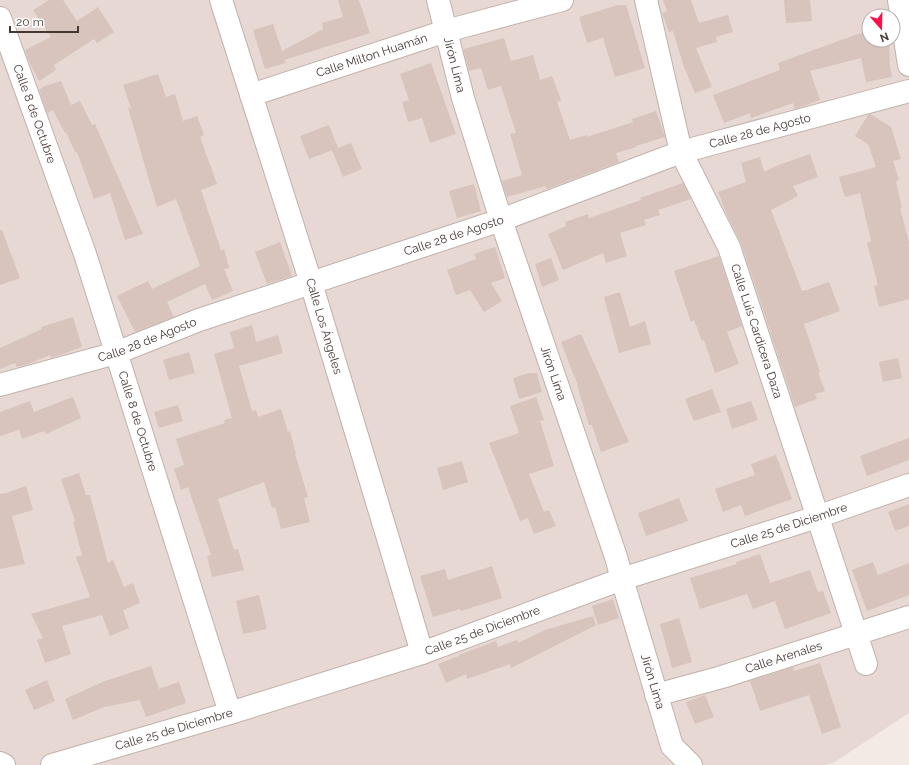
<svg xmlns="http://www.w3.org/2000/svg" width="909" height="765" viewBox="0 0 909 765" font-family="Raleway,sans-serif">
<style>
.residential{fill:#e7d8d3;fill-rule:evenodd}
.building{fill:#d8c3bd}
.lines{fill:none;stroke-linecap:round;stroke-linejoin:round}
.minor-casing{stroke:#c1b1aa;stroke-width:24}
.minor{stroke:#fff;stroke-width:22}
.labels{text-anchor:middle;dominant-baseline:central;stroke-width:3;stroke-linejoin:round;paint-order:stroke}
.street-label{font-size:12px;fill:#453834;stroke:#fff}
</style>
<rect width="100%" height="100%" fill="#f3e9e5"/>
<!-- residential -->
<path class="residential" d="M0 0H909V713L833 763 824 765H0ZM869 16H893V40H869Z"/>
<!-- building -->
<g class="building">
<polygon points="49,0 63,0 77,21 98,7 114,32 97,43 94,39 54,65 56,70 39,81 28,59 25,50 51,37 33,10"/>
<polygon points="338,0 359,0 370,33 284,60 286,63 265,69 253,30 273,24 282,51 323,29 322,23 343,17"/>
<polygon points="663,0 691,0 699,23 728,15 733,32 716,37 717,42 696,48 712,87 695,93 684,67 673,31 669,32 662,13 667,11"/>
<polygon points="784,0 810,0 812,21 786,23"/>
<polygon points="618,5 626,5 645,68 615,77 603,38 587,43 579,17"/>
<polygon points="869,30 869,40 889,40 890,66 892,77 866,82 861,58 810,71 820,100 795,109 793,103 751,118 750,113 724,123 713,95 780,70 778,63"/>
<polygon points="504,38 511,61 533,55 540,80 552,76 561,100 557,102 570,140 587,135 587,137 633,122 632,119 656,111 665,137 636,146 637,147 616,153 619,162 547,189 546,186 507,197 502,181 522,175 510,134 516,133 501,86 488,90 481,68 469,71 464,52 464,49"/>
<polygon points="431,63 456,134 430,143 422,118 408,122 402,102 409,100 400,74"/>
<polygon points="158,74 166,97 175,94 183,121 197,116 204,135 200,137 217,184 201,190 221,250 224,249 229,268 224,269 233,291 212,300 205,284 167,302 174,317 135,332 117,296 148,281 152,289 200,266 176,199 157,207 128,108 131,108 123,85"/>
<polygon points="61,81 71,105 80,101 92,125 95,124 143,234 125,240 110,193 94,199 77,152 75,152 66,132 65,133 53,110 47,113 39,89 43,88 42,87"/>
<polygon points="870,114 891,127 901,159 893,161 899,180 896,181 902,208 900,208 909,242 909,299 879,307 874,286 878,285 867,243 871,241 860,193 845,197 839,177 876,167 868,144 855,136 868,115"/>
<polygon points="329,125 338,148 309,159 300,136"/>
<polygon points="351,143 362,169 343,177 332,150"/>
<polygon points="810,154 818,177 793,186 798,196 771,210 802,291 804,290 804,291 829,282 840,311 804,324 820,372 818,373 825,391 815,394 817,399 795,407 741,243 727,215 718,192 746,182 741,163 760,157 764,172 776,166"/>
<polygon points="683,183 691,199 658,210 660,215 644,220 646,225 620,233 627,256 606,263 603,253 563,270 548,234 566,226 565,222 588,214 589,218 641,200 640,198"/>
<polygon points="474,184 481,211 457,218 449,191"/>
<polygon points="0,230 2,230 20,278 0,285"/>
<polygon points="280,242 292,276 267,284 255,252"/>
<polygon points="495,247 505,278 491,283 502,301 484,312 470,290 456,295 447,270 476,259 474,254"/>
<polygon points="719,256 742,326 727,332 739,364 715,373 704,340 702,341 694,320 691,322 674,271"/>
<polygon points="551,258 559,280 542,287 535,264"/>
<polygon points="620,292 630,327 645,321 651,344 619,353 604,297"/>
<polygon points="73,317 82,347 51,358 50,355 28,364 17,367 15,363 0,369 0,348 42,329 41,327"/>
<polygon points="252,325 256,342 278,335 283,353 239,366 252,411 256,410 258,417 281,409 288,432 290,431 296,454 295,454 308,497 304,498 310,522 281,529 275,507 272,508 264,482 218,499 234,550 238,549 244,570 212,577 207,556 211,555 188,487 181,490 174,469 184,465 176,439 225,423 224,420 232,418 214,354 234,348 230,332"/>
<polygon points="581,334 629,442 601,452 592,425 589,425 577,385 578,385 570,366 561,342"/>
<polygon points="189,352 195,373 169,380 163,360"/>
<polygon points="898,358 902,378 883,382 879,362"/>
<polygon points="529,373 537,373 542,392 519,399 513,378"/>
<polygon points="712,389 721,412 694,421 685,399"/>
<polygon points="73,397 81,418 46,434 44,431 22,439 19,430 0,436 0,412 30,401 34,412"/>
<polygon points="536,397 544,420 540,421 554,466 529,474 544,512 549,510 556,526 534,534 528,518 520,521 489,443 519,433 510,406"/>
<polygon points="751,401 758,420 732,429 726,409"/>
<polygon points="178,405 183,421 159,428 154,412"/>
<polygon points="909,438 909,460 867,476 860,456"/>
<polygon points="776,455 792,499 745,516 741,505 723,512 715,489 755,475 751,464"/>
<polygon points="462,461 468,482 443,490 437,468"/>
<polygon points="79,473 86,495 90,495 108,563 113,560 124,587 133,583 140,603 123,610 129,628 110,636 102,615 62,626 71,654 45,663 37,640 43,638 31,614 90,597 76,557 82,555 73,522 75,521 61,479"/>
<polygon points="26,486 33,510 12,516 25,564 0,569 0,494 6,493"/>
<polygon points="679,498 688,521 646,536 638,513"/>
<polygon points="909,504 909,526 895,531 888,512"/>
<polygon points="760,554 770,583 810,570 818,592 823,591 831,613 785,629 775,601 753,609 747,594 700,609 690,578 737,564 736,562"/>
<polygon points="873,562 878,575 909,563 909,595 867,611 852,570"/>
<polygon points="492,566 502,598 461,611 460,609 433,617 420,576 445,569 448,580"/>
<polygon points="259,595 267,629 243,634 236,601"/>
<polygon points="613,599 619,618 598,625 592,606"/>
<polygon points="593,616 596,625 511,668 510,664 467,679 466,674 446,683 438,664 459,656 459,655 496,641 498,647 517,640 518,643 545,630"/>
<polygon points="679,618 692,662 672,668 660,624"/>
<polygon points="820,663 841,727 822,734 809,695 760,711 750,681 793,667 794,671"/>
<polygon points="151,666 159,689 179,682 186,703 146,717 140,700 104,707 73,720 65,699 105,681"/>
<polygon points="47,680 55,701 34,710 25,690"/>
<polygon points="705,695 714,717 695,724 686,702"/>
</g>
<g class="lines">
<defs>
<g id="minor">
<path id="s1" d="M221 0 311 283 393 555 422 653"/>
<path id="s2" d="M438 0 463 98 501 220 616 557 622 579 672 746 691 765"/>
<path id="s3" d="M646 0 681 152 729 247 866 664"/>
<polyline points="899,0 909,65"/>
<path id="s4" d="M0 18 85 254 230 713"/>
<path id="s5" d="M251 95 446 31 562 0"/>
<path id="s6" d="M0 385 116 353 199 320 501 220 681 152 909 91"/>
<path id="s7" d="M656 695 722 677 909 617"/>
<polyline points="0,763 4,765"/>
<path id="s8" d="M52 765 230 713 422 653 622 579 817 517 909 485"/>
</g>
</defs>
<!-- minor casing -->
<use href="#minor" class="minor-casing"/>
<!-- minor -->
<use href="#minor" class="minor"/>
</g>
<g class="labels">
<!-- street labels -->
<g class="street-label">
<text stroke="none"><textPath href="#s5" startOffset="127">Calle Milton Huamán</textPath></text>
<text stroke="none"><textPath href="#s2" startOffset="67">Jirón Lima</textPath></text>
<text stroke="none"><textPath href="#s4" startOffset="102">Calle 8 de Octubre</textPath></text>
<text stroke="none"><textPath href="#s6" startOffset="802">Calle 28 de Agosto</textPath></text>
<text stroke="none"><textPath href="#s6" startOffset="478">Calle 28 de Agosto</textPath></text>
<text stroke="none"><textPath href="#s1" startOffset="342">Calle Los Ángeles</textPath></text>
<text stroke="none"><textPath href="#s3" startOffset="351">Calle Luis Cardicera Daza</textPath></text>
<text stroke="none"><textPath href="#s6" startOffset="154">Calle 28 de Agosto</textPath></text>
<text stroke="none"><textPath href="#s2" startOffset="391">Jirón Lima</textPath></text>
<text stroke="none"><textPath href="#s4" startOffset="426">Calle 8 de Octubre</textPath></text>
<text stroke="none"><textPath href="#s8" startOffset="775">Calle 25 de Diciembre</textPath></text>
<text stroke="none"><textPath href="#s8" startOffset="451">Calle 25 de Diciembre</textPath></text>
<text stroke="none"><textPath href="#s7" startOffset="133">Calle Arenales</textPath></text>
<text stroke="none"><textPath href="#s2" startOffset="715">Jirón Lima</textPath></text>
<text stroke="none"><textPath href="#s8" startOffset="127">Calle 25 de Diciembre</textPath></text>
</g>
</g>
<!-- north arrow -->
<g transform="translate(881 28) rotate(160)"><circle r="19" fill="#ffffff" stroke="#b5afae"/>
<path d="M0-3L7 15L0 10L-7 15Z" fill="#fd114c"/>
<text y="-6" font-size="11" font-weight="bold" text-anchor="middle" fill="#453834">N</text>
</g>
<!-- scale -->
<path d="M10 26v6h68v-6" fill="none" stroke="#453834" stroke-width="2"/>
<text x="16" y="26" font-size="12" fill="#453834" stroke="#ffffff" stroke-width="3" paint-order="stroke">20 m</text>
</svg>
